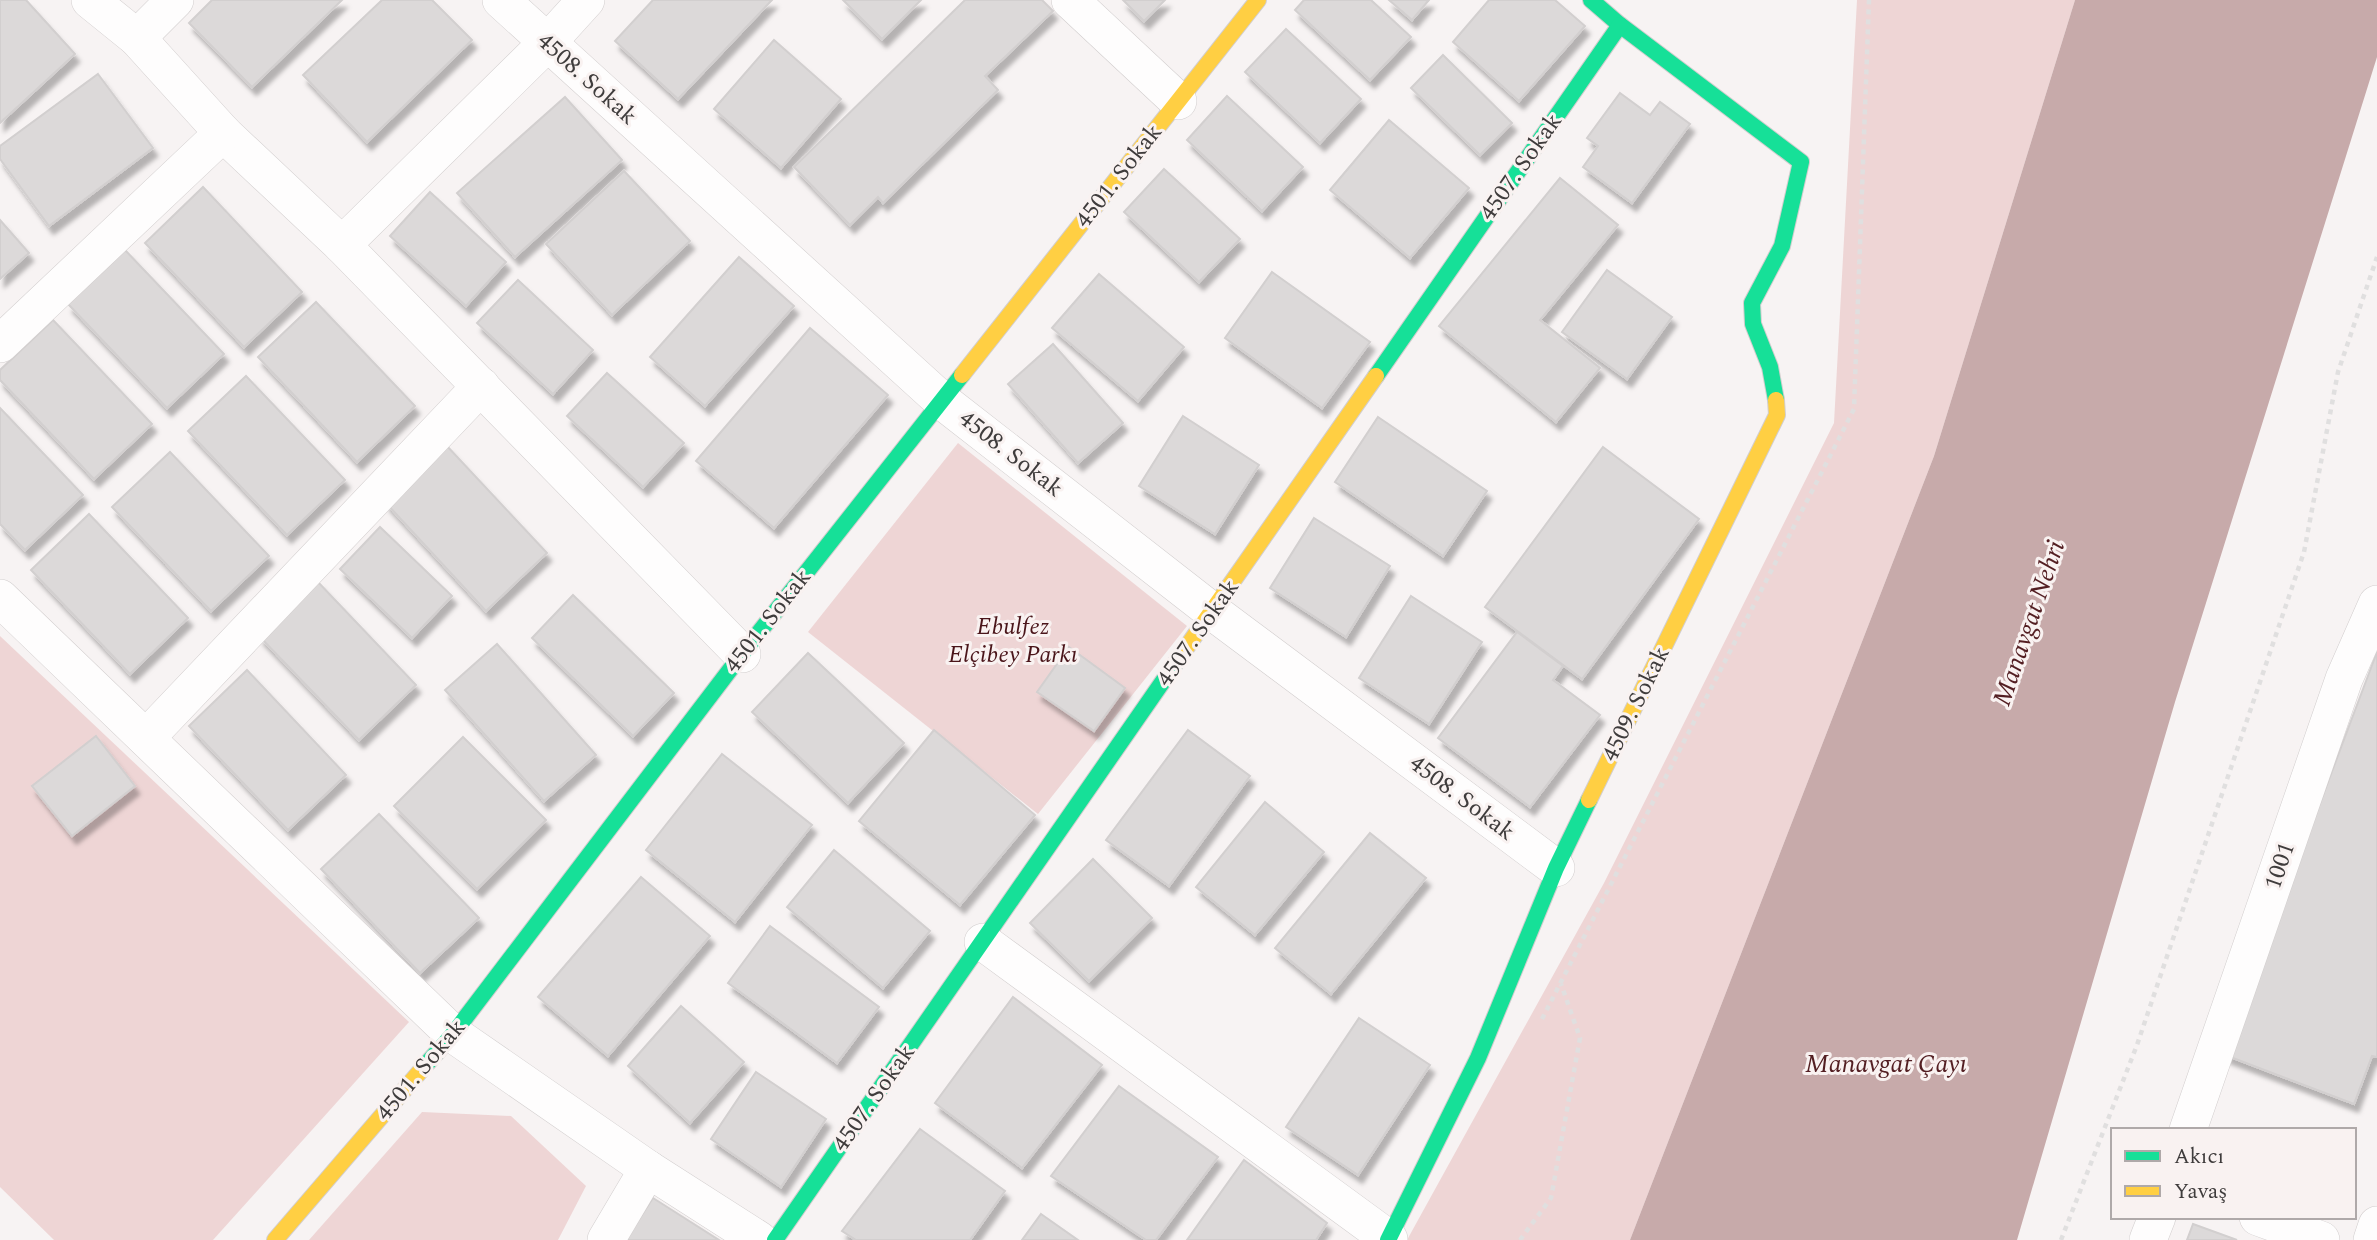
<svg xmlns="http://www.w3.org/2000/svg" width="2377" height="1240" viewBox="0 0 2377 1240" font-family="Spectral,serif">
<style>
.green{fill:#eed5d5}
.water{fill:#c7aaaa}
.building{fill:#dcd9d9;stroke:#d2cfcf;stroke-width:2;filter:url(#shadow)}
.lines{fill:none;stroke-linecap:round;stroke-linejoin:round}
.street-casing{stroke:#d2cece;stroke-width:38}
.fast-casing{stroke:#d2cece;stroke-width:18}
.slow-casing{stroke:#d2cece;stroke-width:18}
.path{stroke:#e0dfdf;stroke-width:4.5;stroke-dasharray:5 5;stroke-linecap:butt}
.street{stroke:#fefdfd;stroke-width:37}
.fast{stroke:#16e098;stroke-width:16}
.slow{stroke:#ffcf43;stroke-width:16}
.labels{text-anchor:middle;dominant-baseline:central;stroke-width:6;stroke-linejoin:round;paint-order:stroke}
.street-label{font-size:24px;fill:#3f3c3c;stroke:#f9f2f1}
.park-label{font-size:24px;font-style:italic;fill:#4a151a;stroke:#f9f2f1}
.water-label{font-size:26px;font-style:italic;fill:#531e22;stroke:#f9f2f1}
</style>
<defs>
<filter id="shadow"><feDropShadow dx="4.5" dy="8" stdDeviation="2" flood-color="#0004"/></filter>
</defs>
<rect width="100%" height="100%" fill="#f7f3f3"/>
<!-- green -->
<g class="green">
<polygon points="1857,0 2075,0 1934,456 1630,1240 1407,1240 1604,883 1834,423"/>
<polygon points="958,443 1187,626 1038,814 808,632"/>
<polygon points="0,636 409,1022 213,1240 54,1240 0,1187"/>
<polygon points="422,1112 511,1116 586,1186 558,1240 309,1240"/>
</g>
<!-- water -->
<polygon class="water" points="2075,0 2377,0 2377,57 2175,702 2017,1240 1630,1240 1934,456"/>
<!-- building -->
<g class="building">
<polygon points="0,0 26,0 75,54 0,123"/>
<polygon points="212,0 342,0 252,87 189,23"/>
<polygon points="382,0 432,0 472,40 367,142 303,75"/>
<polygon points="653,0 772,0 678,99 615,41"/>
<polygon points="843,0 921,0 882,39"/>
<polygon points="965,0 1042,0 1053,11 985,76 998,90 883,203 878,197 850,225 794,167"/>
<polygon points="1123,0 1165,0 1144,21"/>
<polygon points="1304,0 1371,0 1411,37 1370,80 1295,10"/>
<polygon points="1389,0 1429,0 1412,20"/>
<polygon points="1489,0 1555,0 1585,26 1519,101 1453,42"/>
<polygon points="1286,29 1361,99 1320,143 1245,72"/>
<polygon points="774,40 841,99 781,168 714,109"/>
<polygon points="1443,55 1512,123 1480,155 1411,88"/>
<polygon points="98,74 153,148 49,226 0,159 0,146"/>
<polygon points="1620,93 1650,115 1660,102 1690,124 1632,203 1583,167 1598,146 1587,138"/>
<polygon points="1227,96 1303,167 1262,211 1187,140"/>
<polygon points="565,97 622,160 515,257 457,193"/>
<polygon points="1389,120 1469,188 1410,258 1330,190"/>
<polygon points="1164,169 1240,239 1199,282 1124,212"/>
<polygon points="624,171 690,241 612,315 546,244"/>
<polygon points="1560,178 1618,225 1540,320 1600,368 1556,422 1439,326"/>
<polygon points="203,187 302,292 244,347 145,243"/>
<polygon points="430,192 506,262 466,306 390,236"/>
<polygon points="0,220 29,253 0,279"/>
<polygon points="125,250 224,354 167,408 68,304"/>
<polygon points="739,257 794,306 705,406 650,357"/>
<polygon points="1607,270 1672,317 1627,379 1562,332"/>
<polygon points="1272,272 1370,342 1322,408 1225,338"/>
<polygon points="1099,274 1184,347 1138,401 1052,328"/>
<polygon points="518,280 593,350 553,394 477,323"/>
<polygon points="316,302 415,406 357,462 258,357"/>
<polygon points="53,320 152,424 94,479 0,380 0,370"/>
<polygon points="810,328 888,395 774,528 696,461"/>
<polygon points="1053,344 1123,423 1078,463 1008,384"/>
<polygon points="607,373 684,443 643,487 567,416"/>
<polygon points="246,376 345,480 287,535 188,431"/>
<polygon points="0,408 83,495 25,550 0,524"/>
<polygon points="1183,416 1259,465 1215,534 1139,486"/>
<polygon points="1378,417 1487,491 1443,556 1335,482"/>
<polygon points="446,445 547,553 486,611 385,502"/>
<polygon points="1603,447 1699,519 1582,679 1485,607"/>
<polygon points="170,452 269,556 211,611 112,507"/>
<polygon points="89,514 188,618 130,674 31,570"/>
<polygon points="1314,518 1390,566 1346,637 1270,588"/>
<polygon points="380,527 452,596 412,638 340,569"/>
<polygon points="317,581 416,685 359,740 259,636"/>
<polygon points="573,595 674,693 633,736 532,638"/>
<polygon points="1411,596 1482,642 1429,724 1359,678"/>
<polygon points="1517,632 1563,666 1553,680 1600,715 1530,807 1438,738"/>
<polygon points="497,644 596,755 544,801 445,690"/>
<polygon points="1069,647 1125,688 1094,731 1037,692"/>
<polygon points="2377,652 2377,1057 2372,1056 2354,1104 2225,1055"/>
<polygon points="808,653 904,743 848,803 752,712"/>
<polygon points="247,670 346,775 288,830 189,726"/>
<polygon points="934,730 1035,815 960,905 859,821"/>
<polygon points="1188,730 1250,776 1169,886 1106,840"/>
<polygon points="96,736 135,786 72,836 32,786"/>
<polygon points="463,737 546,820 477,889 394,806"/>
<polygon points="722,754 812,825 735,922 646,850"/>
<polygon points="1265,802 1324,852 1255,935 1196,887"/>
<polygon points="379,814 479,918 420,973 321,869"/>
<polygon points="1370,833 1426,878 1331,994 1275,948"/>
<polygon points="834,850 930,931 883,988 787,907"/>
<polygon points="1093,859 1152,918 1089,981 1030,923"/>
<polygon points="641,877 710,936 608,1056 538,997"/>
<polygon points="770,926 879,1007 837,1063 728,983"/>
<polygon points="1013,997 1102,1065 1022,1168 935,1103"/>
<polygon points="681,1006 744,1062 690,1123 628,1066"/>
<polygon points="1359,1018 1430,1065 1358,1175 1286,1127"/>
<polygon points="756,1072 826,1119 781,1187 711,1139"/>
<polygon points="1119,1086 1218,1157 1156,1240 1146,1240 1051,1176"/>
<polygon points="920,1129 1005,1191 970,1240 856,1240 842,1231"/>
<polygon points="1244,1160 1327,1223 1316,1240 1187,1240"/>
<polygon points="653,1198 719,1240 625,1240"/>
<polygon points="1041,1214 1078,1240 1022,1240"/>
<polygon points="2193,1224 2237,1240 2187,1240"/>
</g>
<g class="lines">
<defs>
<g id="street">
<polyline points="90,0 137,38 223,133 342,245 742,654"/>
<polyline points="501,0 941,400 1213,612 1556,868"/>
<polyline points="1070,0 1178,101"/>
<polyline points="137,38 175,0"/>
<polyline points="342,245 547,43 586,0"/>
<polyline points="0,344 223,133"/>
<polyline points="0,598 453,1034 648,1169 759,1240"/>
<polyline points="146,738 481,386"/>
<polyline points="983,942 1389,1239"/>
<polyline points="2188,1130 2344,679 2377,604"/>
<polyline points="2258,1217 2321,1240"/>
<polyline points="606,1240 648,1169"/>
<polyline points="2148,1240 2157,1217"/>
<polyline points="2372,1240 2377,1225"/>
</g>
<g id="fast">
<polyline points="1591,0 1620,25 1801,162 1782,246 1752,303 1753,324 1770,367 1776,400"/>
<polyline points="1376,376 1620,25"/>
<polyline points="423,1068 453,1034 742,654 962,375"/>
<polyline points="775,1240 1184,651"/>
<polyline points="1388,1240 1478,1058 1556,868 1589,800"/>
</g>
<g id="slow">
<polyline points="962,375 1258,0"/>
<polyline points="1184,651 1376,376"/>
<polyline points="1589,800 1777,415 1776,400"/>
<polyline points="275,1240 423,1068"/>
</g>
</defs>
<!-- street casing -->
<use href="#street" class="street-casing"/>
<!-- fast casing -->
<use href="#fast" class="fast-casing"/>
<!-- slow casing -->
<use href="#slow" class="slow-casing"/>
<!-- path -->
<g class="path">
<polyline points="1542,1019 1854,409 1869,0"/>
<polyline points="1520,1240 1551,1198 1580,1038 1561,984"/>
<polyline points="2061,1240 2137,1045 2304,552 2338,372 2377,257"/>
</g>
<!-- street -->
<use href="#street" class="street"/>
<!-- fast -->
<use href="#fast" class="fast"/>
<!-- slow -->
<use href="#slow" class="slow"/>
</g>
<g class="labels">
<!-- street labels -->
<g class="street-label">
<text transform="translate(587 79) rotate(42)">4508. Sokak</text>
<text transform="translate(1521 167) rotate(-55)">4507. Sokak</text>
<text transform="translate(1119 176) rotate(-52)">4501. Sokak</text>
<text transform="translate(1011 454) rotate(38)">4508. Sokak</text>
<text transform="translate(768 621) rotate(-52)">4501. Sokak</text>
<text transform="translate(1198 633) rotate(-55)">4507. Sokak</text>
<text transform="translate(1636 704) rotate(-64)">4509. Sokak</text>
<text transform="translate(1462 798) rotate(37)">4508. Sokak</text>
<text transform="translate(2280 866) rotate(-71)">1001</text>
<text transform="translate(421 1070) rotate(-50)">4501. Sokak</text>
<text transform="translate(874 1098) rotate(-55)">4507. Sokak</text>
</g>
<!-- park labels -->
<g class="park-label">
<text x="1013" y="627">Ebulfez<tspan x="1013" dy="28">Elçibey Parkı</tspan></text>
</g>
<!-- water labels -->
<g class="water-label">
<text transform="translate(2029 623) rotate(-71)">Manavgat Nehri</text>
<text x="1886" y="1064">Manavgat Çayı</text>
</g>
</g>
<!-- legend -->
<rect x="2111" y="1128" width="245" height="91" fill="#f9f2f1" stroke="#afa9a9" stroke-width="2"/>
<rect x="2125" y="1151" width="35" height="10" fill="#16e098" stroke="#afa9a9" stroke-width="2"/>
<text x="2174" y="1163" font-size="21" fill="#3f3c3c">Akıcı</text>
<rect x="2125" y="1186" width="35" height="10" fill="#ffcf43" stroke="#afa9a9" stroke-width="2"/>
<text x="2174" y="1198" font-size="21" fill="#3f3c3c">Yavaş</text>
</svg>
